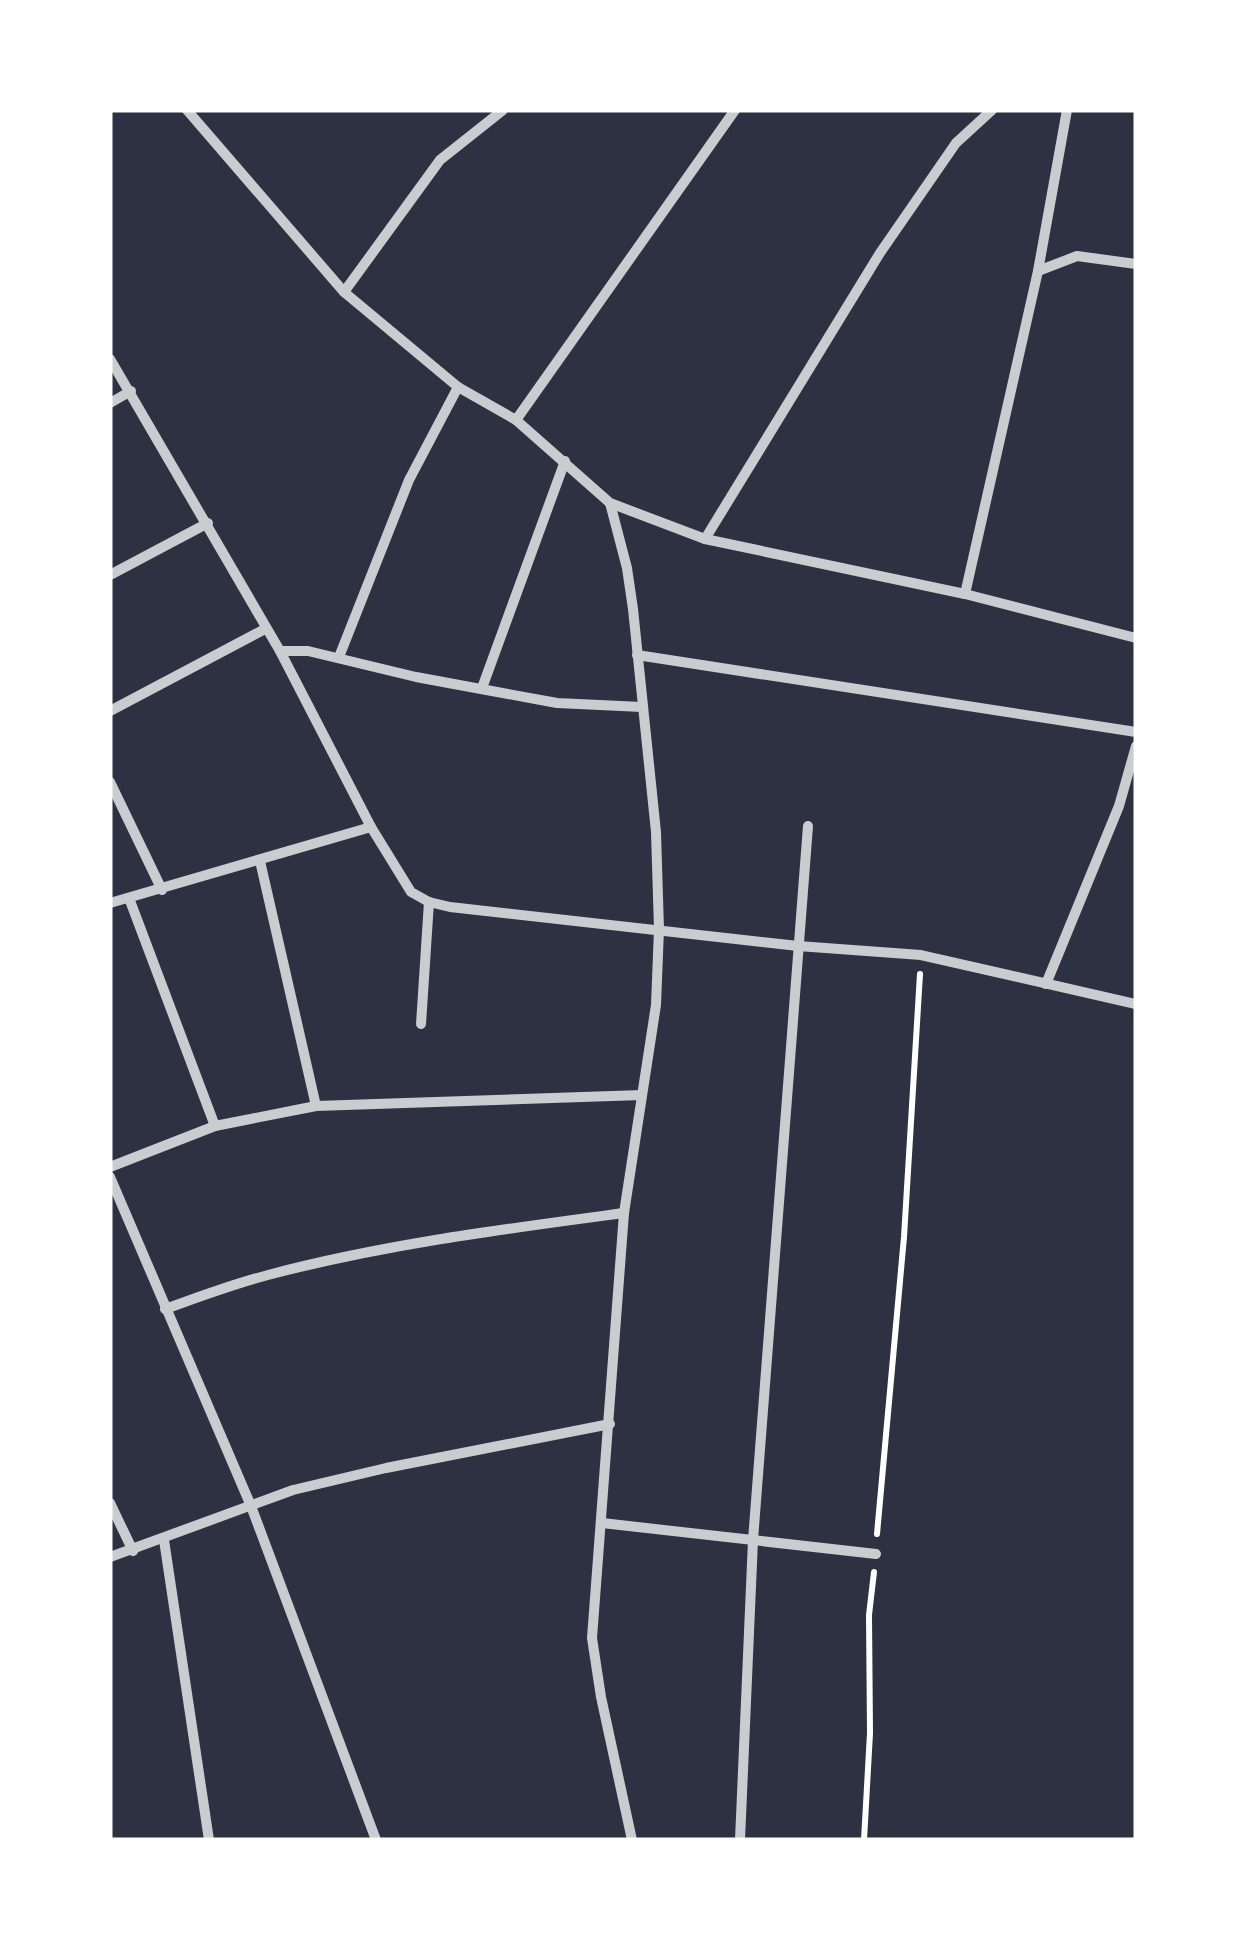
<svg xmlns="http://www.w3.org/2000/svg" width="1246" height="1950" viewBox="0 0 1246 1950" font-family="'Roboto Condensed',sans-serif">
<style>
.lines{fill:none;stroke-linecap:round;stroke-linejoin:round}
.path{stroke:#fff;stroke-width:6}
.minor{stroke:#caccd0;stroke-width:10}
</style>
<rect width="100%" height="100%" fill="#2d3142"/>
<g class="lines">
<!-- path -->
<g class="path">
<polyline points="877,1534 904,1237 920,974"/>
<polyline points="864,1840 870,1733 869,1615 874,1572"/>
</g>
<!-- minor -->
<g class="minor">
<polyline points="187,110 344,292 458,387 516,420 610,503 705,539 965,594 1136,638"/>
<polyline points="1038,271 1077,256 1136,264"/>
<polyline points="344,292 440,160 503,110"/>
<polyline points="110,359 280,651 371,827 411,892 429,902 450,907 798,946 921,955 1136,1004"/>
<polyline points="110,403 131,391"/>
<polyline points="516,420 735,110"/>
<polyline points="610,503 627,568 633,609 656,832 659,929 656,1005 624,1213 592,1638 601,1697 632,1840"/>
<polyline points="705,539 880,253 956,143 992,110"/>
<polyline points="110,575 208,523"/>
<polyline points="965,594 1038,271 1067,110"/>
<polyline points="280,651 308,651 416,677 557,703 642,707"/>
<polyline points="637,655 1136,732"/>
<polyline points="339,657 409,480 458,387"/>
<polyline points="482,688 565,461"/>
<polyline points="110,711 265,629"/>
<polyline points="110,782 162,890"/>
<polyline points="260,861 316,1106"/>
<polyline points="129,898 215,1126"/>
<polyline points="110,903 371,827"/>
<polyline points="1046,984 1119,806 1136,746"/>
<polyline points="421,1024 429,902"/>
<polyline points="110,1167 215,1126 316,1106 642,1095"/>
<polyline points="110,1177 251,1506 376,1840"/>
<path d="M165 1309C199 1297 233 1284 268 1275 385 1244 505 1229 624 1213"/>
<polyline points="110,1503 133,1551"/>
<polyline points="602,1523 876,1554"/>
<polyline points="164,1540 209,1840"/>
<polyline points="110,1557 293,1490 386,1468 610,1424"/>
<polyline points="740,1840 753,1540 808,826"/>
</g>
</g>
<!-- border -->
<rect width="1246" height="1950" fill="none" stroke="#ffffff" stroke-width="225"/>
</svg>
